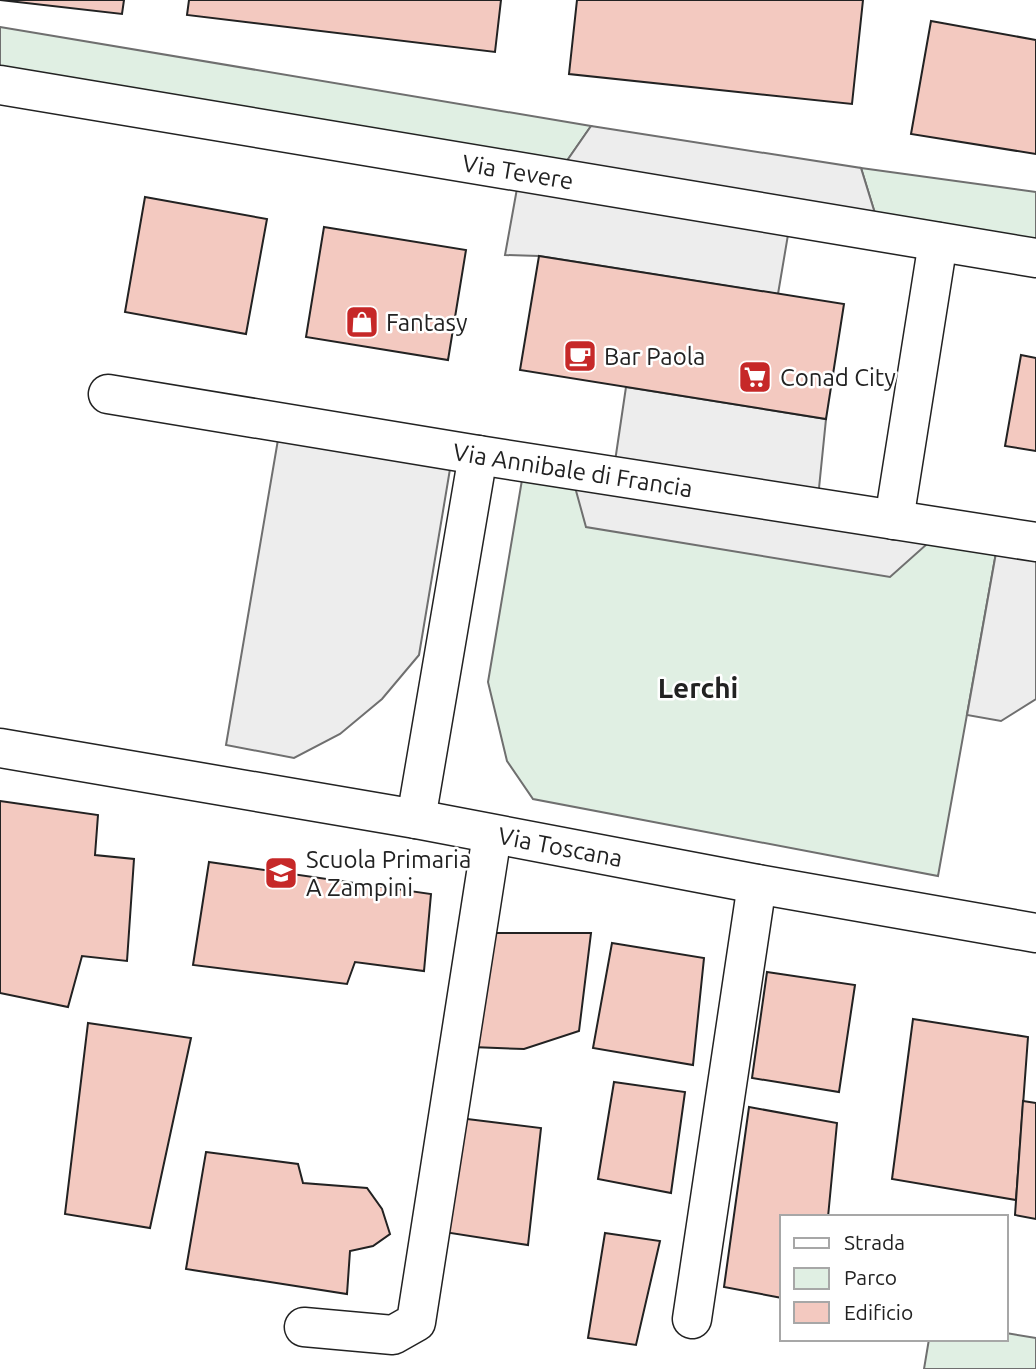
<svg xmlns="http://www.w3.org/2000/svg" width="1036" height="1369" viewBox="0 0 1036 1369" font-family="Ubuntu,sans-serif">
<style>
.green{fill:#e0efe3;stroke:#6f6f6f;stroke-width:2}
.parking{fill:#ededed;stroke:#6f6f6f;stroke-width:2}
.building{fill:#f3c9c0;stroke:#222;stroke-width:2}
.lines{fill:none;stroke-linecap:round;stroke-linejoin:round}
.minor-casing{stroke:#222;stroke-width:41}
.primary-casing{stroke:#222;stroke-width:41}
.minor{stroke:#fff;stroke-width:38}
.primary{stroke:#fff;stroke-width:38}
.labels{text-anchor:middle;dominant-baseline:central;stroke-width:5;stroke-linejoin:round;paint-order:stroke}
.street-label{font-size:24px;fill:#222;stroke:#fff}
.poi-label{font-size:24px;fill:#222;stroke:#fff;text-anchor:start}
.quarter-label{font-size:28px;font-weight:bold;fill:#222;stroke:#fff}
</style>
<rect width="100%" height="100%" fill="#fff"/>
<!-- green -->
<g class="green">
<polygon points="0,27 591,126 555,178 0,85"/>
<polygon points="861,168 1036,192 1036,258 881,233"/>
<polygon points="525,462 999,536 938,876 533,799 507,761 488,682"/>
<polygon points="1006,1333 1036,1338 1036,1369 924,1369 929,1339 1006,1339"/>
</g>
<!-- parking -->
<g class="parking">
<polygon points="591,126 861,168 881,233 791,217 778,294 539,256 505,255 520,172 555,178"/>
<polygon points="626,387 826,419 817,508 945,528 890,577 586,527 570,469 613,475"/>
<polygon points="281,422 453,451 419,655 382,699 340,734 294,758 226,745"/>
<polygon points="999,536 1036,542 1036,699 1001,721 967,715"/>
</g>
<!-- building -->
<g class="building">
<polygon points="0,0 124,0 122,14"/>
<polygon points="189,0 501,0 495,52 187,15"/>
<polygon points="577,0 863,0 852,104 569,74"/>
<polygon points="931,21 1036,40 1036,154 911,134"/>
<polygon points="145,197 267,219 246,334 125,312"/>
<polygon points="324,227 466,250 448,360 306,337"/>
<polygon points="539,256 844,304 826,419 520,370"/>
<polygon points="1021,355 1036,358 1036,451 1005,446"/>
<polygon points="0,801 98,815 95,855 134,859 127,961 82,956 68,1007 0,993"/>
<polygon points="209,862 431,894 424,971 355,962 347,984 193,965"/>
<polygon points="490,933 591,933 579,1031 524,1049 472,1047"/>
<polygon points="612,943 704,958 693,1065 593,1048"/>
<polygon points="767,972 855,985 839,1092 752,1078"/>
<polygon points="913,1019 1028,1037 1016,1200 892,1179"/>
<polygon points="88,1023 191,1038 150,1228 65,1214"/>
<polygon points="614,1082 685,1092 671,1193 598,1179"/>
<polygon points="1023,1101 1036,1103 1036,1219 1015,1215"/>
<polygon points="749,1107 837,1123 828,1217 782,1217 782,1298 724,1287"/>
<polygon points="459,1118 541,1128 528,1245 444,1232"/>
<polygon points="206,1152 298,1164 303,1183 367,1188 382,1209 390,1234 373,1246 350,1251 347,1294 186,1269"/>
<polygon points="605,1233 660,1241 636,1345 588,1338"/>
</g>
<g class="lines">
<defs>
<g id="minor">
<path id="s1" d="M0 85 1036 258"/>
<path id="s2" d="M108 394 478 455 1036 542"/>
<polyline points="894,520 938,242"/>
<polyline points="416,819 478,455"/>
<polyline points="692,1319 757,884"/>
<polyline points="304,1327 393,1335 416,1322 492,835"/>
</g>
<g id="primary">
<path id="s3" d="M0 748 416 819 757 884 1036 933"/>
</g>
</defs>
<!-- minor casing -->
<use href="#minor" class="minor-casing"/>
<!-- primary casing -->
<use href="#primary" class="primary-casing"/>
<!-- minor -->
<use href="#minor" class="minor"/>
<!-- primary -->
<use href="#primary" class="primary"/>
</g>
<!-- icons -->
<defs>
<symbol id="shop-square" viewBox="-11 -11 22 22"><rect x="-9" y="-9" width="18" height="18" rx="4" fill="#c62828" stroke="#fff"/><path d="M-5-2.5h2.3a2.7 3.5 0 0 1 5.4 0H5L5.5 6h-11ZM-1.5-2.5h3a1.5 2.3 0 0 0-3 0Z" fill="#fff"/></symbol>
<symbol id="cafe-square" viewBox="-11 -11 22 22"><rect x="-9" y="-9" width="18" height="18" rx="4" fill="#c62828" stroke="#fff"/><path d="M-5.5-4.5H6V0H3Q3 3.5 0 3.5H-2.5Q-5.5 3.5-5.5 0ZM3-3.2v2h1.7v-2ZM-6 4.5H4V6H-6Z" fill="#fff"/></symbol>
<symbol id="supermarket-square" viewBox="-11 -11 22 22"><rect x="-9" y="-9" width="18" height="18" rx="4" fill="#c62828" stroke="#fff"/><path d="M-6-5.5h2.5l.6 2H6L4.5 2H-2.5L-4.4-4H-6ZM-1.5 3.2a1.3 1.3 0 1 0 .1 0ZM3 3.2a1.3 1.3 0 1 0 .1 0Z" fill="#fff"/></symbol>
<symbol id="school-square" viewBox="-11 -11 22 22"><rect x="-9" y="-9" width="18" height="18" rx="4" fill="#c62828" stroke="#fff"/><path d="M0-5L7-2L0 1L-7-2ZM-4 1L0 2.5L4 1V4Q0 6-4 4Z" fill="#fff"/></symbol>
</defs>
<g fill-rule="evenodd">
<use href="#shop-square" x="343" y="303" width="38" height="38"/>
<use href="#cafe-square" x="561" y="337" width="38" height="38"/>
<use href="#supermarket-square" x="736" y="358" width="38" height="38"/>
<use href="#school-square" x="262" y="854" width="38" height="38"/>
</g>
<g class="labels">
<!-- street labels -->
<g class="street-label">
<text stroke="none"><textPath href="#s1" startOffset="525">Via Tevere</textPath></text>
<text stroke="none"><textPath href="#s2" startOffset="471">Via Annibale di Francia</textPath></text>
<text stroke="none"><textPath href="#s3" startOffset="569">Via Toscana</textPath></text>
</g>
<!-- poi labels -->
<g class="poi-label">
<text x="386" y="322">Fantasy</text>
<text x="604" y="356">Bar Paola</text>
<text x="780" y="377">Conad City</text>
<text x="306" y="859">Scuola Primaria<tspan x="306" dy="28">A Zampini</tspan></text>
</g>
<!-- quarter labels -->
<g class="quarter-label">
<text x="698" y="687">Lerchi</text>
</g>
</g>
<!-- legend -->
<rect x="780" y="1215" width="228" height="126" fill="#ffffff" stroke="#a7a7a7" stroke-width="2"/>
<rect x="794" y="1238" width="35" height="10" fill="#ffffff" stroke="#a7a7a7" stroke-width="2"/>
<text x="844" y="1250" font-size="21" fill="#222222">Strada</text>
<rect x="794" y="1268" width="35" height="21" fill="#e0efe3" stroke="#a7a7a7" stroke-width="2"/>
<text x="844" y="1285" font-size="21" fill="#222222">Parco</text>
<rect x="794" y="1302" width="35" height="21" fill="#f3c9c0" stroke="#a7a7a7" stroke-width="2"/>
<text x="844" y="1320" font-size="21" fill="#222222">Edificio</text>
</svg>
